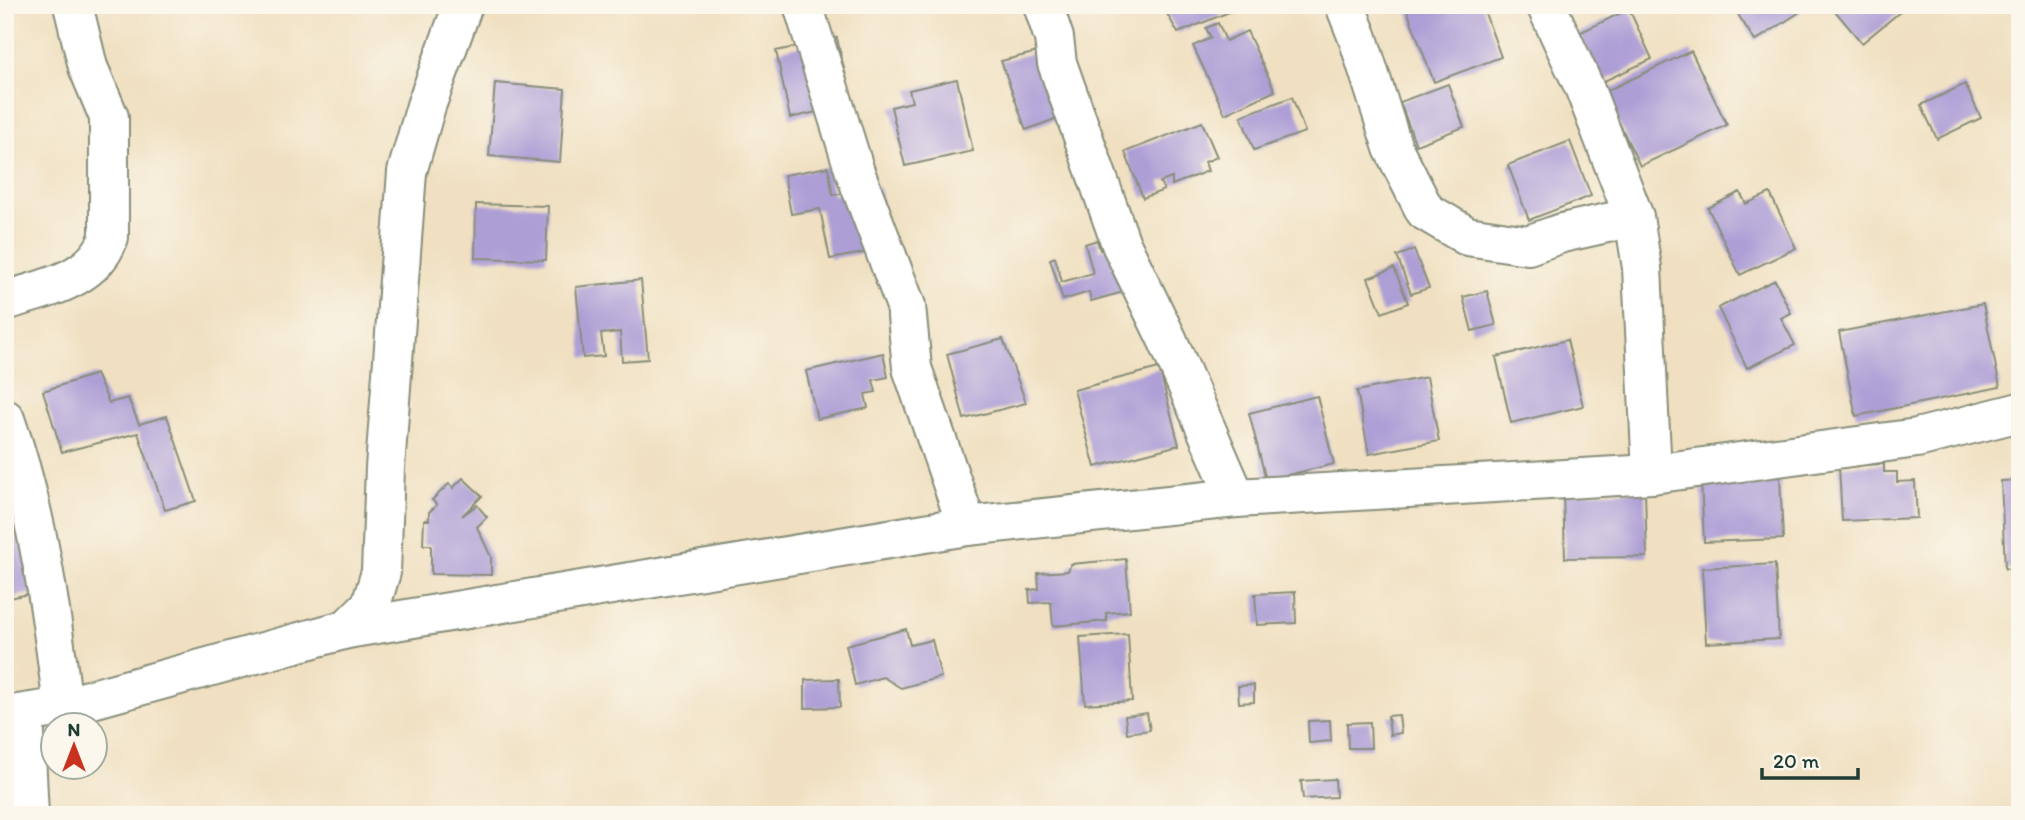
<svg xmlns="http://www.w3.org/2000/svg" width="2025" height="820" viewBox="0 0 2025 820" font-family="Itim,sans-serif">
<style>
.building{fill:#ad9fd6}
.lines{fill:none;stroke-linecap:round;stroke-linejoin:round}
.minor-casing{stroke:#888e7a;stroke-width:42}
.minor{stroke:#fff;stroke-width:38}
</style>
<rect width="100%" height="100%" fill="#fbf7ec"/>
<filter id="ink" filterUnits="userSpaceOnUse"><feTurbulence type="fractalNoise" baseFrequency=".0143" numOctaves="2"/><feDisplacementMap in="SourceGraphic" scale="14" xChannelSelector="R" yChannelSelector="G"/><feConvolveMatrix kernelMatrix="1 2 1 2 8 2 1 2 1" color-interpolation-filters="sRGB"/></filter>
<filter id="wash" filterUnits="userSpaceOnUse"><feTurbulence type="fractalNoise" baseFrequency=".00686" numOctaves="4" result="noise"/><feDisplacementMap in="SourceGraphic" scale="28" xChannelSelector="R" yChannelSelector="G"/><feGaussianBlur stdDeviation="1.57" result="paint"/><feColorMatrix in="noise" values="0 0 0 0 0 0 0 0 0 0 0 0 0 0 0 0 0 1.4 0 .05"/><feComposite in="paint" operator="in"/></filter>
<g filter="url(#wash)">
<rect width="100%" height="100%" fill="#f0e0c1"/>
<g id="blocks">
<!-- building -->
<g class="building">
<polygon points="1162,5 1246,5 1178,33"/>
<polygon points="1405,5 1482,5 1501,57 1434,82"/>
<polygon points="1732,5 1796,5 1800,12 1755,41"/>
<polygon points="1830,5 1896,5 1901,11 1862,43"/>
<polygon points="1629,9 1652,59 1602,82 1579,33"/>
<polygon points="1218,23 1226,41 1247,31 1275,91 1225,114 1193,46 1211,38 1206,28"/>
<polygon points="837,38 852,104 790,118 776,51"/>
<polygon points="1042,51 1063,116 1026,130 1001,61"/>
<polygon points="1691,51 1727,125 1640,166 1604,92"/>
<polygon points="957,79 973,151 905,166 891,107 912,102 909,90"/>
<polygon points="495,83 565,89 560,162 489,156"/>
<polygon points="1448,84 1464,127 1416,145 1400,102"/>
<polygon points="1965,84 1981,118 1937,139 1921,105"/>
<polygon points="1292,97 1305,132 1254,150 1241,116"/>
<polygon points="1202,122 1217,157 1205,162 1208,171 1172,185 1172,178 1160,182 1164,190 1143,198 1125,152"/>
<polygon points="1570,141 1591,196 1529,220 1508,165"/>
<polygon points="828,167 833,195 879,187 891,248 830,259 820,209 791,214 784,175"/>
<polygon points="1740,192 1746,204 1770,193 1796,248 1740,275 1708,208"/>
<polygon points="476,204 548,206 546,260 475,258"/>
<polygon points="1097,240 1100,250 1118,245 1127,291 1091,301 1089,292 1063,300 1050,259 1055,257 1062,282 1093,273 1085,244"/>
<polygon points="1414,250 1429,288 1411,294 1397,256"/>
<polygon points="1394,268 1408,303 1382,313 1368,278"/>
<polygon points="641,280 648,359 622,361 620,332 601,334 604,356 583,358 576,287"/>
<polygon points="1775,280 1791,313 1781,318 1795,345 1747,368 1718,308"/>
<polygon points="1487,291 1496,325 1472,331 1463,297"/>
<polygon points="1983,304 2000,387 1856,416 1839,332"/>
<polygon points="2014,332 2020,332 2020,376 2018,376"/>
<polygon points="1003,339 1026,403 964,419 947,354"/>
<polygon points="1567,340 1583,406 1511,423 1496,357"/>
<polygon points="883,353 888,377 873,380 876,392 865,394 868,408 817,419 806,371"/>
<polygon points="1159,368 1179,445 1095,467 1074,390"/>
<polygon points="96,374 109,403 128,398 139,424 167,416 196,501 165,510 138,433 62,452 43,391"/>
<polygon points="1427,377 1439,441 1369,454 1357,391"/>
<polygon points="1317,396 1334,464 1266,480 1249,413"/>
<polygon points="1884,464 1884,472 1897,472 1897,482 1915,481 1917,518 1842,521 1839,466"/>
<polygon points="1780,477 1783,539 1704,542 1701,480"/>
<polygon points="463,478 482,496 462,516 477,505 487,517 477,527 491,557 491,575 431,574 431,545 423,545 424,520 429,520 429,512 437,505 432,500 449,484 453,488"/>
<polygon points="2020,480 2020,568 2005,569 2001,481"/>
<polygon points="1645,491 1647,557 1565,558 1563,493"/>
<polygon points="24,517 43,591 5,599 5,521"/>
<polygon points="1126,559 1130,611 1106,613 1107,621 1053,626 1051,602 1030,603 1029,590 1039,589 1038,573 1068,571 1071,564"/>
<polygon points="1775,564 1779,639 1706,643 1702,568"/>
<polygon points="1295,592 1296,623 1257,625 1255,594"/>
<polygon points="906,629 910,645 932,640 941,677 901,688 883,677 855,685 846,645"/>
<polygon points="1128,634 1132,701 1085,704 1080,637"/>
<polygon points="839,679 840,707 805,708 805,680"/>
<polygon points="1254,685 1254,702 1239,703 1238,686"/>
<polygon points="1147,713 1150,730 1127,733 1125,716"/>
<polygon points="1399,715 1401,733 1390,735 1388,716"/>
<polygon points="1330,720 1331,741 1309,743 1308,721"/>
<polygon points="1370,722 1371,748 1348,748 1347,723"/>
<polygon points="1335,779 1336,797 1303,799 1301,781"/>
</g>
</g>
</g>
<g filter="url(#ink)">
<use href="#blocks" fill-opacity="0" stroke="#888e7a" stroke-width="2"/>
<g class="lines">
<defs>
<g id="minor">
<polyline points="803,5 855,172 906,306 912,368 967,526"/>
<polyline points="1043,5 1054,38 1057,63 1121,244 1168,341 1236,498"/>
<polyline points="1345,5 1358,38 1393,148 1425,211 1467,236 1528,245 1562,233 1634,217"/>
<polyline points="1546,5 1584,87 1634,217 1642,268 1652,474"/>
<path d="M5 301C44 288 94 281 109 237V117L88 67 73 5"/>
<path d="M5 419C38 512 51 609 63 707"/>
<polyline points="347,629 371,605 381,572 385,468 407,172 426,106 463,5"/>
<polyline points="24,714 29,815"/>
<polyline points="5,716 63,707 347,629 967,526 1236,498 1652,474 1917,438 2020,412"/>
</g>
</defs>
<!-- minor casing -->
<use href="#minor" class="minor-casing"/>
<!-- minor -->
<use href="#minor" class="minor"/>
</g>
</g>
<!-- margin -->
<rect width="2025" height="820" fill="none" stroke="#fbf7ec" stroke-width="28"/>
<!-- north arrow -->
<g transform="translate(74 746)"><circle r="33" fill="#fbf7ec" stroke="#a3ada2" stroke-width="2"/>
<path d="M0-5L12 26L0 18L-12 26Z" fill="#c8321e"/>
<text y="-10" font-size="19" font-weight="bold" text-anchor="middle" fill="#1f3d34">N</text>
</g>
<!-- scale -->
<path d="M1762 768v10h96v-10" fill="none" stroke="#1f3d34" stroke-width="3.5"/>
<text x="1773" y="768" font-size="21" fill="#1f3d34" stroke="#fbf7ec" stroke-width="5" paint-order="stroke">20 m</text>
</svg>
